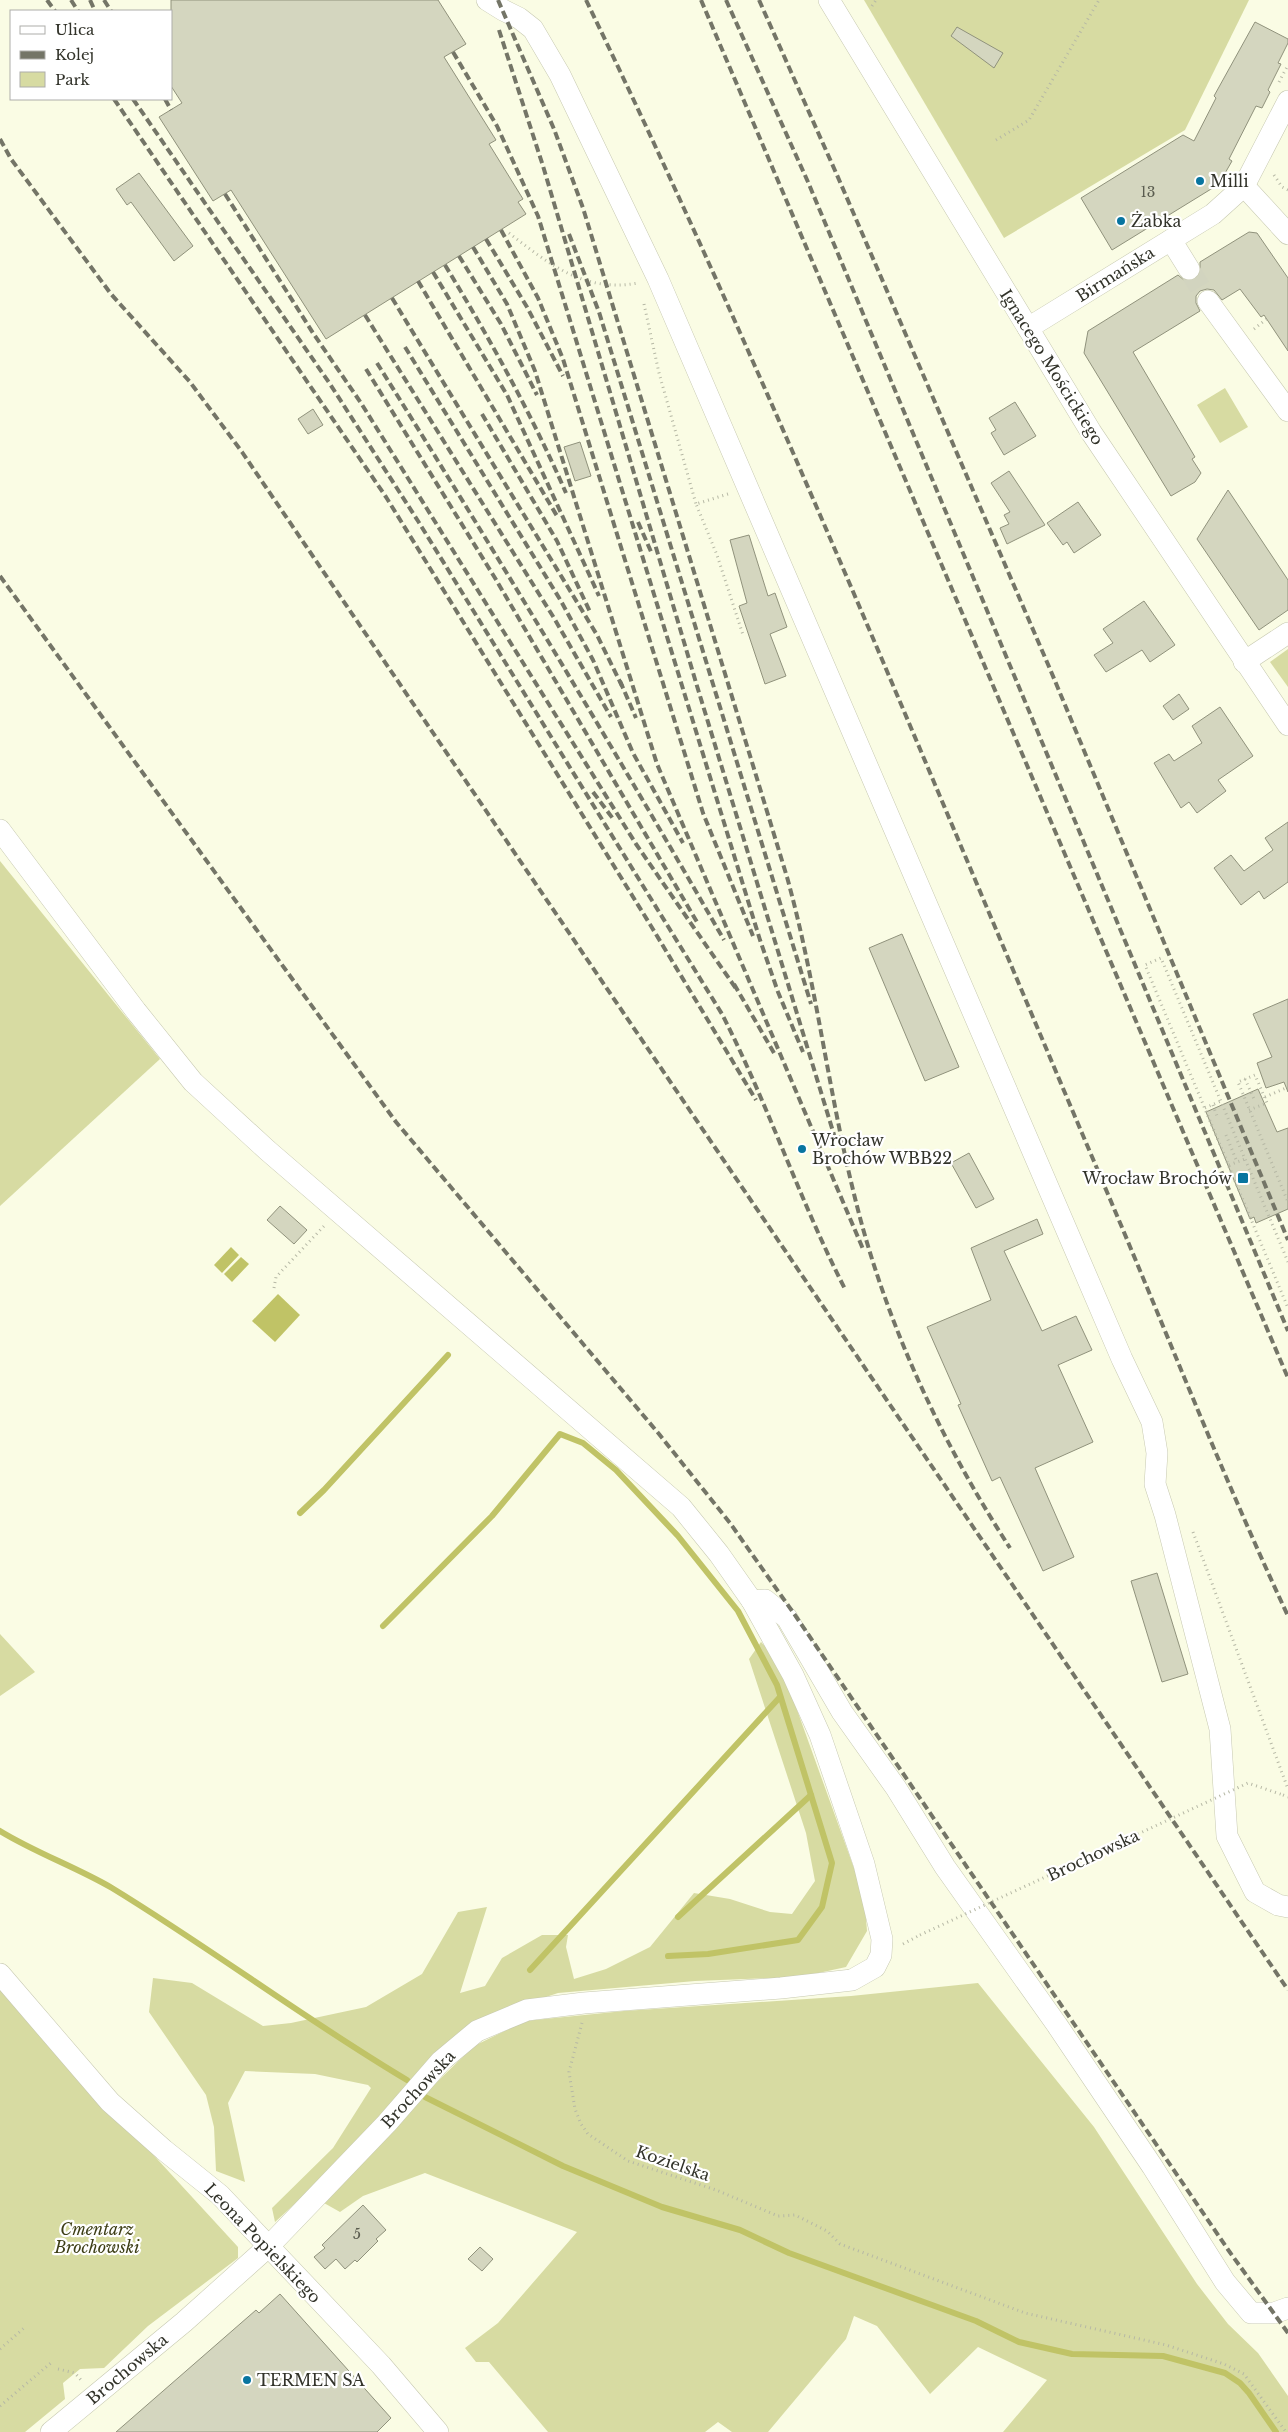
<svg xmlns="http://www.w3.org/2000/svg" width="1288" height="2432" viewBox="0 0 1288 2432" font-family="'Libre Baskerville',serif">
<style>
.green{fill:#d7dba2}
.water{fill:#c0c366}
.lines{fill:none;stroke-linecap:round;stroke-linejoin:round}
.stream{stroke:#c0c366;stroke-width:6}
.building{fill:#d4d6bf;stroke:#90927c}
.minor-tunnel{stroke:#d2d4bf;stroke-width:21;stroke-dasharray:21 11;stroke-linecap:butt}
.minor-casing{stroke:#c7c9b1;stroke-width:22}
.path{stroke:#b6b8a5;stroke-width:3;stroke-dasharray:1 4;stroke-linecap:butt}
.minor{stroke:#fff;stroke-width:21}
.rail{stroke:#747567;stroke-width:4;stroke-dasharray:8 4;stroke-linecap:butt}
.path-bridge{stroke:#b6b8a5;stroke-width:3;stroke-dasharray:1 4;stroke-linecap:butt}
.poi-dot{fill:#0875a0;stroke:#fff;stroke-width:2}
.labels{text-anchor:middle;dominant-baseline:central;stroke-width:4.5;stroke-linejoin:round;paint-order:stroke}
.number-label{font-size:14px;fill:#5a5c4f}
.poi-label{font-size:16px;fill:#32332a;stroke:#fff;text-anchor:start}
.street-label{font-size:16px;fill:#32332a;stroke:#fff}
.park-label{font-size:16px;font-style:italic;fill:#3d3e16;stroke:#fff}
</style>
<rect width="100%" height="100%" fill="#fafce4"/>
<!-- green -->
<g class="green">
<polygon points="864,0 1249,0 1185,130 1004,238"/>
<polygon points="1225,388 1248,427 1220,443 1197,405"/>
<polygon points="1288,649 1288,687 1270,662"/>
<polygon points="0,861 160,1059 0,1206"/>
<polygon points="0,1634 35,1672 0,1696"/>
<polygon points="761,1642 768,1649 787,1682 864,1896 867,1931 846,1967 800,1977 695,1981 558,1993 507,2010 275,2222 272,2208 333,2148 371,2088 368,2085 315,2074 245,2071 228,2103 245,2182 216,2171 214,2127 206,2095 149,2012 153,1978 192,1983 263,2026 291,2023 366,2007 422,1974 458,1912 487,1907 460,1993 485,1986 502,1958 542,1935 568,1935 566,1947 574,1979 606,1969 650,1947 694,1893 730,1899 770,1912 792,1914 815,1881 806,1833 749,1659"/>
<polygon points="978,1983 1094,2127 1197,2284 1228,2324 1258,2353 1288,2396 1288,2432 1003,2432 1047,2380 978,2347 930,2394 877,2326 854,2316 846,2339 768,2432 732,2432 718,2422 705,2432 548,2432 489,2362 476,2362 465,2348 498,2323 577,2232 425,2173 363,2196 340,2212 324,2203 405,2113 474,2046 525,2021 624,2011 851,1996"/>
<polygon points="0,1988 238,2247 238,2258 148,2326 104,2368 80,2369 63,2383 65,2399 25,2432 0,2432"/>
</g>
<!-- water -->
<g class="water">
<polygon points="231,1247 239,1255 222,1273 214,1265"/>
<polygon points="241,1257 249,1264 232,1282 224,1274"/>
<polygon points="278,1294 300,1315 275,1342 252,1321"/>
</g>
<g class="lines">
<!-- stream -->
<g class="stream">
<polyline points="300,1513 324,1490 448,1355"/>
<polyline points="383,1626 492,1516 560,1434 583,1443 616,1470 678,1536 738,1611 777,1685 832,1863 822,1907 798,1940 708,1954 668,1956"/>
<path d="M0 1831C36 1853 76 1867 112 1888 212 1949 306 2020 407 2080"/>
<polyline points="678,1917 811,1795"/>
<polyline points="530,1970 780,1697"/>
<polyline points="425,2097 563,2166 662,2207 740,2230 789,2253 976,2321 1019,2342 1072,2354 1163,2356 1225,2373 1240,2383 1249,2393 1276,2432"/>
</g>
</g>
<!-- building -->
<g class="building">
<polygon points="171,0 438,0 466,44 444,57 496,140 489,144 523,199 518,202 526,214 326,339 231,190 213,201 159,117 182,103 171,86"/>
<polygon points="1255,22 1288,39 1288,43 1278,63 1281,64 1268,90 1270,92 1262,108 1256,106 1229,159 1232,161 1224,175 1216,186 1112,250 1081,198 1183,135 1194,141 1216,98 1214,96"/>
<polygon points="957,27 1003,53 994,68 951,36"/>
<polygon points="139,173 193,246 174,261 131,202 127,205 116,189"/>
<polygon points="1249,232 1257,233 1288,278 1288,351 1264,315 1261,317 1240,289 1222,300 1214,290 1207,289 1200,291 1196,296 1196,303 1200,311 1133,352 1195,457 1192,459 1201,473 1195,482 1171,496 1084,353 1088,331 1178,275 1184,280 1195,280 1200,274 1200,262"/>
<polygon points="1015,402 1036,436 1004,455 991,433 996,430 989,418"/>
<polygon points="313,409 323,425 308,434 298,419"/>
<polygon points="580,442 591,476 575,481 564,447"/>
<polygon points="1009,471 1045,525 1007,544 1000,528 1009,524 1004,515 1010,512 991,483"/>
<polygon points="1228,490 1288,580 1288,610 1259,630 1197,539"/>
<polygon points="1078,502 1101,535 1074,553 1067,542 1063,545 1047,523"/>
<polygon points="749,535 768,596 775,593 787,627 770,634 786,676 765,684 739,606 747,603 730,540"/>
<polygon points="1144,601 1175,645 1150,662 1142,650 1106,672 1094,655 1113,643 1103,629"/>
<polygon points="1179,694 1189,709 1173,720 1163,706"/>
<polygon points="1220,707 1253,756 1218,780 1226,791 1197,813 1189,802 1181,808 1154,763 1169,754 1174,761 1202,743 1192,726"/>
<polygon points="1288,822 1288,882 1264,899 1259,891 1241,905 1214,868 1231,855 1244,871 1273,850 1265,838"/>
<polygon points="902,934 959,1067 925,1081 869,948"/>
<polygon points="1288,999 1288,1092 1284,1082 1266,1088 1257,1063 1272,1057 1253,1014"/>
<polygon points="1258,1089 1277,1132 1288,1128 1288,1209 1256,1223 1254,1217 1250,1219 1206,1112"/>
<polygon points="969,1153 994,1199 976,1208 951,1163"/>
<polygon points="280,1206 307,1230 294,1244 267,1220"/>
<polygon points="1037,1219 1043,1234 1004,1251 1042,1331 1076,1316 1092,1350 1058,1365 1093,1442 1035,1468 1074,1557 1043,1571 1000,1477 992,1481 958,1405 961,1404 927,1327 991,1300 971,1248"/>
<polygon points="1157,1573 1188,1674 1162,1682 1131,1581"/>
<polygon points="363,2205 386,2230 376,2239 378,2241 357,2262 355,2260 345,2269 336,2259 325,2269 314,2257 325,2248 322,2245"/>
<polygon points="480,2247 493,2259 482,2271 468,2259"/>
<polygon points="280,2294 391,2418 377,2432 116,2432 256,2310 259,2313"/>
</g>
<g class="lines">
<!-- minor-tunnel -->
<polyline class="minor-tunnel" points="1189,269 1208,301"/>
<defs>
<g id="minor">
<polyline points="487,0 503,10 519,18 533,29 560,75 658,279 1122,1359 1152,1422 1157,1453 1155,1484 1165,1515 1220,1729 1227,1836 1255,1892 1278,1905 1288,1907"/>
<polyline points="829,0 1091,432 1288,725"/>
<polyline points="1244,186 1288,234"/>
<polyline points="1171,240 1189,269"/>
<polyline points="1208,301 1288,411"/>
<polyline points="1028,328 1213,214 1244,186 1288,101"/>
<polyline points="1244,662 1288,633"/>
<polyline points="0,830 136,1011 193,1082 267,1150 681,1507 719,1554 752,1601 793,1675 820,1735 864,1864 882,1939 881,1955 875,1967 852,1980 781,1988 584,2003 527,2010 477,2031 441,2061 387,2123 269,2246 184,2322 51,2432"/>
<polyline points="752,1601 765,1600 787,1618 842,1712 896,1788 945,1867 1057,2025 1152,2166 1225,2282 1251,2313 1274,2313 1288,2308"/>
<polyline points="0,1974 110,2102 164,2150 220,2195 381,2365 438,2432"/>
</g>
</defs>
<!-- minor casing -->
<use href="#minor" class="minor-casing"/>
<!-- path -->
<g class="path">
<polyline points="872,6 876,0"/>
<polyline points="1279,82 1288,65"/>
<polyline points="996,140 1029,120 1099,0"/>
<polyline points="1274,175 1282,187 1288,190"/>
<path d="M509 233C549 264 584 293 638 283"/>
<polyline points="644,304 659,373 696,504"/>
<polyline points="1254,329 1269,317"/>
<polyline points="728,494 696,504 717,555 743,635"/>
<polyline points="1245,1079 1254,1099"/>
<polyline points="1265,1097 1288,1087"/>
<polyline points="1213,1105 1217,1116"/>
<polyline points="1205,1108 1221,1101"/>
<polyline points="1249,1110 1267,1103 1255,1075 1238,1082 1288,1202"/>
<polyline points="1226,1135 1237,1162"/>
<polyline points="1229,1165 1245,1159"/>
<polyline points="1288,1262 1161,958 1145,965 1288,1308"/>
<polyline points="274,1288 276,1277 324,1226"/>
<polyline points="1193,1532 1288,1789"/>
<polyline points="1283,1795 1288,1797"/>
<polyline points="903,1944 920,1935"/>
<polyline points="582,2023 569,2072 575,2109 581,2124 588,2134 628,2161 716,2190 778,2216 795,2215 827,2231 840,2244 1025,2313 1166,2345 1224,2364 1244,2374 1286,2432"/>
<polyline points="0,2349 24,2328"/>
<polyline points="58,2369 75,2373 81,2380"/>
<polyline points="0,2406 52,2362"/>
</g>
<!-- minor -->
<use href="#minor" class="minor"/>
<!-- rail -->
<g class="rail">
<polyline points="47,0 55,11"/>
<polyline points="71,0 78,11"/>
<polyline points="90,0 95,11"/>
<polyline points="104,0 111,11"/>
<path d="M498 0 554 129 583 208 787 877C816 982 828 1089 854 1194 884 1319 940 1440 1010 1548"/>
<path d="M586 0C775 391 937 793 1107 1192 1167 1333 1223 1477 1288 1616"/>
<polyline points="701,0 1288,1378"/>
<polyline points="726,0 808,182 1288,1331"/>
<polyline points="759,0 837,175 1050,669 1288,1240"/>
<polyline points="499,30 543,166 697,686 835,1138"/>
<polyline points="453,52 497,126 538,216 760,940 778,992 803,1052"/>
<polyline points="114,99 386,497 651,926 756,1100"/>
<path d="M133 99 330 384 418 521 722 1014C768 1104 799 1199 845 1289"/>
<polyline points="165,99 171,110"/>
<polyline points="0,139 11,159 111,294 190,382 242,452 1288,1990"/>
<polyline points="225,194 313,333 361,403 636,844 737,990"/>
<polyline points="501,230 538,298 563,359 703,813 753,936"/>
<polyline points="569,234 599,312 811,1004"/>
<polyline points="486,239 527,307 563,376"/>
<polyline points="473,247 507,304 535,371 657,764 863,1249"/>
<polyline points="459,256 501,324 537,395"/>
<path d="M445 265C490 339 531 413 566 493"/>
<polyline points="433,272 507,395 599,596"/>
<polyline points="418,281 557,516"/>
<polyline points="392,298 597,635 622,686"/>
<polyline points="365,315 554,618 611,717"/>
<polyline points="405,347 561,601 593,660 633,753 683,843"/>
<path d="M377 363C496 553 612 745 724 940"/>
<polyline points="366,369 495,578 697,922"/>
<polyline points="482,414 557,541 591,614"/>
<polyline points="638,522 652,554"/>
<polyline points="0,576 396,1122 659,1434 730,1523 797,1618 1229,2251 1288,2333"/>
<polyline points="620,681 636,718"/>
<polyline points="593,792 614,820"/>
<polyline points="734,984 774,1053"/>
</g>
<!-- path-bridge -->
<polyline class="path-bridge" points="920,1935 1248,1783 1283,1795"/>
</g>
<!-- markers -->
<g class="poi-dot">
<circle cx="1200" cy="181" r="5"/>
<circle cx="1121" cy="221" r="5"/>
<circle cx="802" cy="1149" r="5"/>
<rect x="1237" y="1172" width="12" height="12" rx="2.5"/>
<circle cx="247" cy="2380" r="5"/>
</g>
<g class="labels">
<!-- number labels -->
<g class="number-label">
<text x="1148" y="192">13</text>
<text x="357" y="2234">5</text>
</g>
<!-- poi labels -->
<g class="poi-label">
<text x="1210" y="181">Milli</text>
<text x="1131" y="221">Żabka</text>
<text x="812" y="1140">Wrocław<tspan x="812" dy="18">Brochów WBB22</tspan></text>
<text x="1232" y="1178" text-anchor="end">Wrocław Brochów</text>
<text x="257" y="2380">TERMEN SA</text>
</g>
<!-- street labels -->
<g class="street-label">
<text transform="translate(1115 274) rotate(-32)">Birmańska</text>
<text transform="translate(1052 367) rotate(58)">Ignacego Mościckiego</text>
<text transform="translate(1093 1855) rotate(-25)">Brochowska</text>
<text transform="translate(418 2089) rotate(-47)">Brochowska</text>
<text transform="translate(673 2163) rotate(19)">Kozielska</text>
<text transform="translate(263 2243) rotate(46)">Leona Popielskiego</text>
<text transform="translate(127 2369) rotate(-40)">Brochowska</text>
</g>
<!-- park labels -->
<g class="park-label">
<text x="97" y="2229">Cmentarz<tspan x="97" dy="18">Brochowski</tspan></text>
</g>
</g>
<!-- legend -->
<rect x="10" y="10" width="162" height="90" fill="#ffffff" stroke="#adadaa"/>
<rect x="20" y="26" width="25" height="8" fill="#ffffff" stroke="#adadaa"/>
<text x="55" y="35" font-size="15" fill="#32332a">Ulica</text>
<rect x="20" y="51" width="25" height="8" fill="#747567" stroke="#adadaa"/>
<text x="55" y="60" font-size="15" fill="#32332a">Kolej</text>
<rect x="20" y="72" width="25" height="15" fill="#d7dba2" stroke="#adadaa"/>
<text x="55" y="85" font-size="15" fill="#32332a">Park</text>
</svg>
